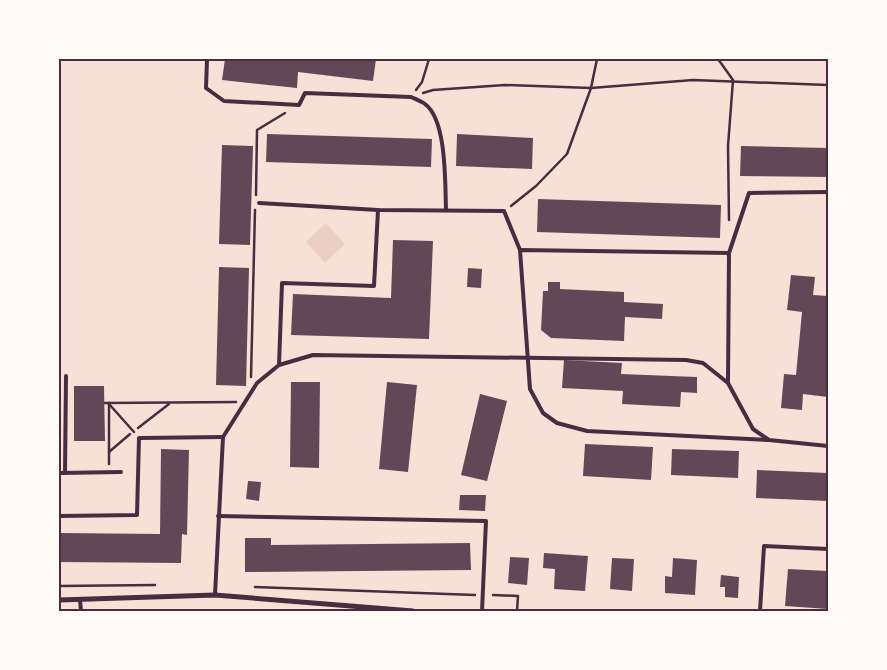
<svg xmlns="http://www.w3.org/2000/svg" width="887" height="670" viewBox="0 0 887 670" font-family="Inter,sans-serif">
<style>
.green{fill:#ebcfc5}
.building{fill:#644757}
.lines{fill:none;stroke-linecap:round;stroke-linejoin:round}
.path{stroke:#4a2c40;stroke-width:2.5}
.service{stroke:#4a2c40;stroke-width:4}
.minor{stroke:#4a2c40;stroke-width:5}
.neatline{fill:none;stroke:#4a2c40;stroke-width:2}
</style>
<rect width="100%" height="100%" fill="#f7e1d7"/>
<!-- green -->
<polygon class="green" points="326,223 345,244 325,263 306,242"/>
<!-- building -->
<g class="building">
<polygon points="225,59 299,60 376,59 373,81 298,72 297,88 222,80"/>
<polygon points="267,134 432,139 431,167 266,162"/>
<polygon points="457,134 533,138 532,169 456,166"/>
<polygon points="222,145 253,146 250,245 219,244"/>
<polygon points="741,146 828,148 828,177 740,176"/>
<polygon points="538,199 721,205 720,238 537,232"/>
<polygon points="393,240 433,241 429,339 291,335 293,294 391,298"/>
<polygon points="219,267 249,268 246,386 216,385"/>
<polygon points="468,268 482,269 481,288 467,287"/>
<polygon points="791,275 815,277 813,295 828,296 828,397 803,394 802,410 781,408 784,374 796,375 802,312 787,310"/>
<polygon points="548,282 560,282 560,289 624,292 624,302 663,304 662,319 625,317 624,341 551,338 541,330 543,291 548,291"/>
<polygon points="564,360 622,363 621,374 697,377 697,393 681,392 680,407 622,404 623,391 562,388"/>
<polygon points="291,382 320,382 319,468 290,467"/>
<polygon points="387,382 417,385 408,472 379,469"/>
<polygon points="74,386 104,386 105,441 74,441"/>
<polygon points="480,394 507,401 487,481 461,475"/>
<polygon points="585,444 653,447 651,480 583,476"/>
<polygon points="161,449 189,450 187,535 182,534 181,563 59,562 59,533 160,534"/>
<polygon points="672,449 739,451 738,478 671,475"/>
<polygon points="757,470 828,473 828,501 756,498"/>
<polygon points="248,481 261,482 259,501 246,499"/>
<polygon points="460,495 486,495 485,511 459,510"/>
<polygon points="245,538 271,538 271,545 470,543 471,570 245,572"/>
<polygon points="544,553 588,556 585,591 554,589 555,569 543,568"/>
<polygon points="510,557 529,558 527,585 508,583"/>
<polygon points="612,558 634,559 632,591 610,589"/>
<polygon points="673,558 697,560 695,595 665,593 665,576 672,577"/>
<polygon points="788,569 828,571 828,609 785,606"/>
<polygon points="721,575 739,577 738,598 725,597 725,587 720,587"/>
</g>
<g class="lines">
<!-- path -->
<g class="path">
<polyline points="718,59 733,80 728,146 729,220"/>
<polyline points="416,90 422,82 429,59"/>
<polyline points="423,93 433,90 505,85 591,88 693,80 828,85"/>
<polyline points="256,195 257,130 285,113"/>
<polyline points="511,206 536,186 567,154 591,88 597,59"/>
<polyline points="251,377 255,210"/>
<polyline points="105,403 236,402"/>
<polyline points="109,404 134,432"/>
<polyline points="138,428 169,404"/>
<polyline points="109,452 130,434"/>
<polyline points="109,464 109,403"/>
<polyline points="59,586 155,585"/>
<polyline points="255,587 475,595"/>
<polyline points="493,595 518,596 517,611"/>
</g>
<!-- service -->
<g class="service">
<path d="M207 59 206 88 224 101 299 105 305 93 411 97C415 99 421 101 425 104 447 120 445 184 446 210"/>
<polyline points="259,203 378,210 504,211 520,250"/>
<polyline points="729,253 520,250 530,389 543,413 557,423 587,431 768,440"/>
<polyline points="279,365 282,283 374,286 378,210"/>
<polyline points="728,383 729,253 749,193 828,192"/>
<polyline points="59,473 121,472"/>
<polyline points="65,473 66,376"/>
<polyline points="59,516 137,515 139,438 223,437"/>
<polyline points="218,516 486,521 482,611"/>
<polyline points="215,595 223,437 257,383 279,365 313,355 686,360 703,363 728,383 753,429 769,440 828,446"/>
<polyline points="80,600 81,611"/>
<polyline points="760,611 764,546 828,549"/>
</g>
<!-- minor -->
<polyline class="minor" points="59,600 215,595 413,611"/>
</g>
<!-- border -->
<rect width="887" height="670" fill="none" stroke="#fffaf5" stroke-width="120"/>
<rect x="60" y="60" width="767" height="550" class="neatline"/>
</svg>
